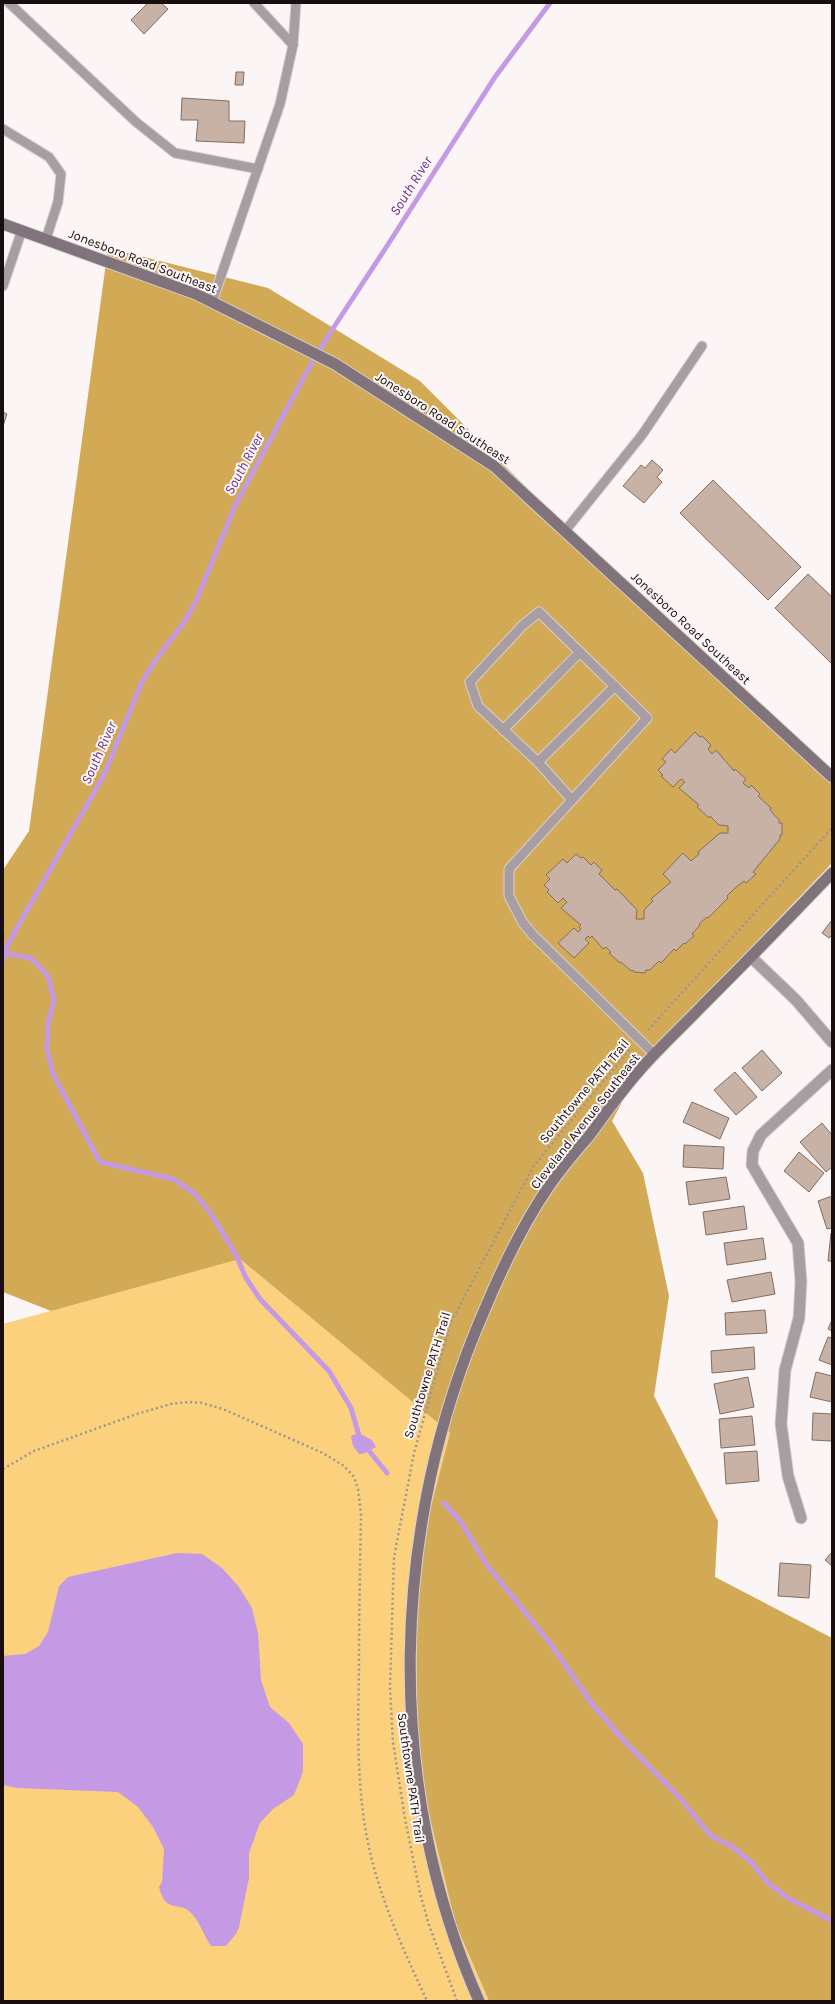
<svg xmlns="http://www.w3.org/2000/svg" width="835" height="2004" viewBox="0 0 835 2004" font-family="Karla,sans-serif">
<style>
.green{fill:#fbd17e}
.forest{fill:#d2a955}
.water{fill:#c59ae4}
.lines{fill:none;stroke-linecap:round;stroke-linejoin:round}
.stream{stroke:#c59ae4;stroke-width:5}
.building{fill:#c8b1a5;stroke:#826d62}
.service-casing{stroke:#d7d0d0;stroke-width:11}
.minor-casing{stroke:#d7d0d0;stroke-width:13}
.secondary-casing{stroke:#d7d0d0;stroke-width:13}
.path{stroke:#9c9495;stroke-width:2.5;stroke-dasharray:2 3;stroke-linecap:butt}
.service{stroke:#a89da3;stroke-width:9}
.minor{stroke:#a89da3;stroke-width:11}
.secondary{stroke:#81737b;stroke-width:11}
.labels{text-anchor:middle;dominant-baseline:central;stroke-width:4;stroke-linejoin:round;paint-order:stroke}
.street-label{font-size:13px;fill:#180e0f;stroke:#fbf5f5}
.water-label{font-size:14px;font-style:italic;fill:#663086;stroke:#fbf5f5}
</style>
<rect width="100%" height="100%" fill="#fbf5f5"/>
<!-- green -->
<polygon class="green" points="240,1259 450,1433 456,1925 489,2001 3,2001 3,1324"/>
<!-- forest -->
<polygon class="forest" points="108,248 268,288 420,381 651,612 832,774 832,863 645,1059 612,1121 643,1173 669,1296 654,1396 718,1521 715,1577 832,1638 832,2001 489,2001 456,1925 416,1760 417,1562 450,1433 240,1259 51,1311 3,1292 3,870 29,831"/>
<!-- water -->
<g class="water">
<polygon points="358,1433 372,1440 376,1447 363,1454 359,1454 353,1446 351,1436"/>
<path d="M177 1553 202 1554 222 1568 239 1587 252 1608 258 1633 261 1680 270 1707 289 1723 303 1744V1772L294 1795 273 1809 260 1823 249 1853V1878L239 1927 236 1934 226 1946H211C204 1936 201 1924 192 1914 180 1899 166 1916 159 1887L162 1882 164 1849 153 1827 138 1807 118 1792 17 1788 3 1785V1656L25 1654 39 1646 48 1632 59 1586 68 1577Z"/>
</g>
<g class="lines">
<!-- stream -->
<g class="stream">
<polyline points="3,953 31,958 48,976 54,1000 48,1024 47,1049 53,1074 100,1162 173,1179 194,1193 210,1212 236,1255 246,1278 260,1299 329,1371 351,1408 360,1439"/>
<polyline points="3,961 4,952 17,928 104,775 142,682 155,661 185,621 197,599 235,506 306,373 332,330 387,246 495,77 550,3"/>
<polyline points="366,1447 387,1473"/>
<polyline points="444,1503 461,1522 487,1565 550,1643 593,1705 626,1743 679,1797 711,1836 733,1847 752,1863 768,1883 788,1898 832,1921"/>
</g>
</g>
<!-- building -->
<g class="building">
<polygon points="148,3 161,3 168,9 144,34 131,20"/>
<polygon points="236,72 244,72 243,85 235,85"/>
<polygon points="182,98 229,101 229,121 245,121 244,143 196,141 198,120 181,120"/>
<polygon points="3,412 7,414 3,426"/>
<polygon points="652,460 663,470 657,477 662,482 644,503 623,486 641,465 645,468"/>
<polygon points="713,480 801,567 768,600 680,513"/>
<polygon points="808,574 832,597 832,664 775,608"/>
<polygon points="695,732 700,737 702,736 711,745 708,749 712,754 716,750 734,771 735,769 746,779 743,783 749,788 751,785 760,794 758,796 771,808 770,810 779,820 779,823 782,823 782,835 780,835 780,839 753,872 756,874 746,883 744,881 734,889 727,896 728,898 708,918 707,917 699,924 700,925 692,934 694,936 685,944 684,943 676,951 674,949 661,963 659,961 650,970 646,970 645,973 634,972 634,971 630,970 621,962 620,963 609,953 611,952 606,947 603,949 592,936 590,938 588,936 585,939 589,943 574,958 558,943 574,928 578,932 581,929 579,927 581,925 561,908 567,902 563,898 558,903 547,892 549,890 544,885 550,879 546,875 563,859 567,863 576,854 581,858 583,857 591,865 594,862 602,870 599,874 615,890 617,889 637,910 636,919 644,919 644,910 653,901 651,899 671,882 663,874 683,853 691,861 699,854 698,852 720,833 728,833 728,826 719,825 710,816 709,818 697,807 699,805 679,788 685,782 681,779 673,787 661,776 663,775 658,770 666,762 662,759 671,749 675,753"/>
<polygon points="832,920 832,935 829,938 822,933"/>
<polygon points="762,1050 782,1073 762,1091 742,1068"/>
<polygon points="735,1072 757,1097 736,1115 714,1090"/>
<polygon points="692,1102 729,1118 720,1139 683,1122"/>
<polygon points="822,1123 832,1135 832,1167 826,1172 800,1142"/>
<polygon points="684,1145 724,1147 723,1169 683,1167"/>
<polygon points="799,1152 824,1173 809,1192 784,1171"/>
<polygon points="726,1177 730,1199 689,1205 686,1182"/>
<polygon points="832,1196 832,1228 827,1229 818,1201"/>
<polygon points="744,1206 747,1229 706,1235 703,1212"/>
<polygon points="831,1233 832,1233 832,1261 828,1261"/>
<polygon points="763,1238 766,1259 727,1265 724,1243"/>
<polygon points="771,1272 775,1294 732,1302 727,1280"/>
<polygon points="765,1310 767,1333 726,1335 725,1313"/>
<polygon points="832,1320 832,1331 828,1329"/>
<polygon points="828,1337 832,1338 832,1365 819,1360"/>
<polygon points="754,1347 755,1369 712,1373 711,1351"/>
<polygon points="816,1372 832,1376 832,1402 810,1397"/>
<polygon points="748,1377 754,1407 720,1414 714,1384"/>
<polygon points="813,1413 832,1414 832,1441 812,1440"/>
<polygon points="752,1416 755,1445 721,1448 719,1419"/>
<polygon points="757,1451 759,1481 726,1484 724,1453"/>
<polygon points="832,1552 832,1566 825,1560"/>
<polygon points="780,1563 811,1565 809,1598 778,1596"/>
</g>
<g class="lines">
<defs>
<g id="service">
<polyline points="9,3 136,122 175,153 258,169"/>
<polyline points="254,3 293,45"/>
<polyline points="3,129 49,157 61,174 58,202 46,239"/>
<polyline points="3,286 22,230"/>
<polyline points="212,302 280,104 293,45 296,3"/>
<polyline points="565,531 642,435 702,346"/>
<polyline points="503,730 580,652"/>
<polyline points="538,762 615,686"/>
<polyline points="572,800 538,762 478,706 470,682 522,626 539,612 647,718 509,869 509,896 523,923 533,935 655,1055"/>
</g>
<g id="minor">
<polyline points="751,957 796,1000 832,1042"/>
<polyline points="801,1518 788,1476 781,1424 785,1370 799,1318 801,1282 798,1243 752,1165 753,1151 761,1135 832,1070"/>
</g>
<g id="secondary">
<polyline points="3,224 196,294 335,364 494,466 832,777"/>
<path d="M479 2001C383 1784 390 1526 484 1311 502 1268 523 1224 549 1186 561 1169 575 1152 589 1136 605 1114 621 1091 640 1070 659 1048 682 1027 702 1006 746 962 789 918 832 873"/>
</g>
</defs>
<!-- service casing -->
<use href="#service" class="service-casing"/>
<!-- minor casing -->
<use href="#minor" class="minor-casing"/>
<!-- secondary casing -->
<use href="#secondary" class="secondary-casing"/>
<!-- path -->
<g class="path">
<polyline points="648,1030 832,828"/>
<path d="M3 1469 34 1451 137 1414 171 1404 189 1402 202 1403 223 1409 323 1453 344 1466 354 1477 358 1489 361 1514C360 1565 359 1617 359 1668 358 1729 356 1792 370 1852 382 1904 405 1953 427 2001"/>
<polyline points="457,2001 429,1925 420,1893 405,1819 393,1742 390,1688 394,1557 414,1453 451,1322 533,1167 631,1048"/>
</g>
<!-- service -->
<use href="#service" class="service"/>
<!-- minor -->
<use href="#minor" class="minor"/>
<!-- secondary -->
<use href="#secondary" class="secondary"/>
</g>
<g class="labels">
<!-- street labels -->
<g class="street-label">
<text transform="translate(143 261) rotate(21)">Jonesboro Road Southeast</text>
<text transform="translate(443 418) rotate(33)">Jonesboro Road Southeast</text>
<text transform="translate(691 628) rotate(43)">Jonesboro Road Southeast</text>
<text transform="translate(584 1091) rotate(-50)">Southtowne PATH Trail</text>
<text transform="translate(585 1121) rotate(-52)">Cleveland Avenue Southeast</text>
<text transform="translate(427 1375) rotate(-73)">Southtowne PATH Trail</text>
<text transform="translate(411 1778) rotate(82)">Southtowne PATH Trail</text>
</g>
<!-- water labels -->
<g class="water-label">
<text transform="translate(411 186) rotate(-58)">South River</text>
<text transform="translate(244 464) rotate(-62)">South River</text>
<text transform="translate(99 753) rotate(-66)">South River</text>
</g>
</g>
<!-- border -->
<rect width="835" height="2004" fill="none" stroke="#180e0f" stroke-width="8"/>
</svg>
